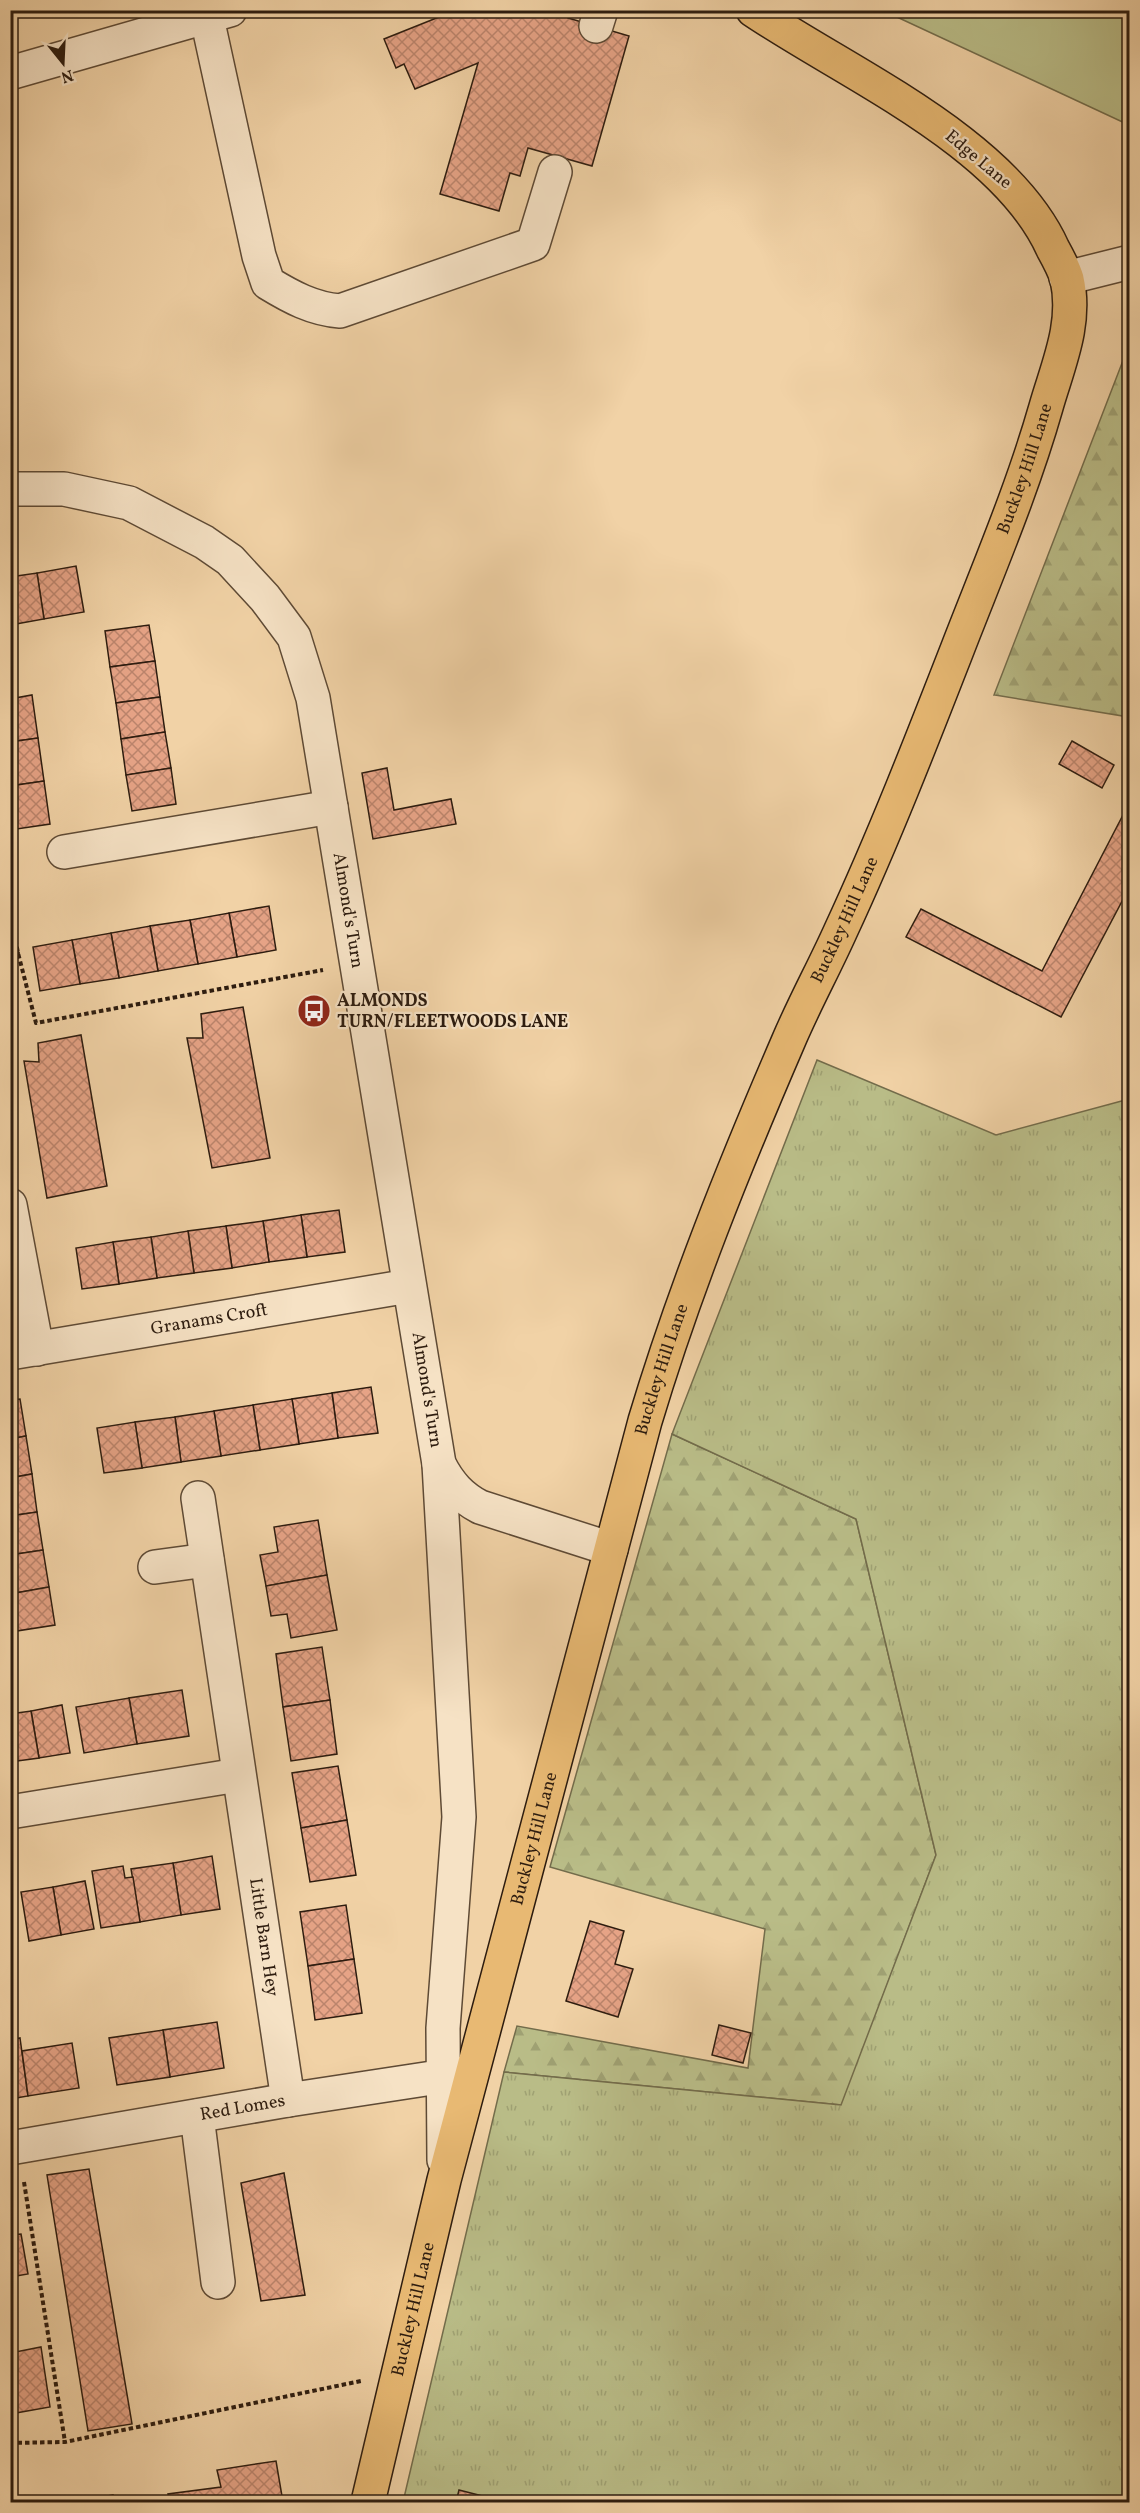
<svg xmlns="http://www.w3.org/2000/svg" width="1140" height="2513" viewBox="0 0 1140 2513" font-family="Vollkorn,serif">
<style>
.green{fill:#b9bc87;stroke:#736c4b;stroke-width:1.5}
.forest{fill:url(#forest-firs);stroke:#736c4b;stroke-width:1.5}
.park{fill:url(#park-tufts);stroke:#736c4b;stroke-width:1.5}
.building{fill:url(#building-cross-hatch);stroke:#2d1c0f;stroke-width:1.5}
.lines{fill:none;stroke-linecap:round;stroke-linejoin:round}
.minor-casing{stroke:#5e4a35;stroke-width:36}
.major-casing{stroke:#2d1c0f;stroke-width:36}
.path{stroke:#2d1c0f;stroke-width:4;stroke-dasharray:4.5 3;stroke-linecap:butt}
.minor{stroke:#f6e2c5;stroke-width:33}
.major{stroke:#e8b973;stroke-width:33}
.labels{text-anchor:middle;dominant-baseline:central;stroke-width:4.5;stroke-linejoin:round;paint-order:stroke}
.street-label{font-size:18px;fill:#2d1c0f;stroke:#f6e2c5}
.poi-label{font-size:18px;font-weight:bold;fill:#2d1c0f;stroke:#f6e2c5;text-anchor:start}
</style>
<defs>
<pattern id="forest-firs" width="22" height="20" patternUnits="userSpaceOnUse" patternTransform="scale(1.5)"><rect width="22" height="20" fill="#b9bc87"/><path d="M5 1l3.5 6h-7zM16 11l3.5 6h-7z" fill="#9fa173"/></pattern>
<pattern id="park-tufts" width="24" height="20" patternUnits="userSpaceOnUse" patternTransform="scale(1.5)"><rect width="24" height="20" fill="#b9bc87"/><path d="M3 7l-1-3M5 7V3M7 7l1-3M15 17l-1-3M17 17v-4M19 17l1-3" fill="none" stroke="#9fa173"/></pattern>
<pattern id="building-cross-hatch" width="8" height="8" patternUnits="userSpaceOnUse" patternTransform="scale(1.5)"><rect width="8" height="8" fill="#e6a386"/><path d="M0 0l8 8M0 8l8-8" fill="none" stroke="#bb846c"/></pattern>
</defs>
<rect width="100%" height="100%" fill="#f1d2a6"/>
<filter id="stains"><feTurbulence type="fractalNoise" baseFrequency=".00333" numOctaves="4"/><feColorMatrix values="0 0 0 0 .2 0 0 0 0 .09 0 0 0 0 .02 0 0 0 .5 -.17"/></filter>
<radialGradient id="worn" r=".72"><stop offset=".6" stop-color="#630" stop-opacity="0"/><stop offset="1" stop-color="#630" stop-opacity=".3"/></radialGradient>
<!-- green -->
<polygon class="green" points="884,11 1129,11 1129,125"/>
<!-- forest -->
<g class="forest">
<polygon points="1129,345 1129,717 995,695 994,695"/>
<polygon points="672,1434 856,1519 936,1855 842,2105 504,2072 517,2026 748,2068 765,1929 550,1867"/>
</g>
<!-- park -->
<polygon class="park" points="817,1060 996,1135 1129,1099 1129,2502 403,2502 504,2072 841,2105 936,1855 856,1519 672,1434"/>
<!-- building -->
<g class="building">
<polygon points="10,10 31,10 31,12 10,17"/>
<polygon points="445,10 570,10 568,18 629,36 592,166 528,148 520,176 510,173 499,211 440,194 478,63 415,89 404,64 396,68 384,39 439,17 438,13"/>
<polygon points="76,566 84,612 44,619 37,573"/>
<polygon points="37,573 44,619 10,625 10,577"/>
<polygon points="149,625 155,661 110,667 105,631"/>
<polygon points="155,661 160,697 116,703 110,667"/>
<polygon points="32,695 38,738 10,742 10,699"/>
<polygon points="160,697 165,732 121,739 116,703"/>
<polygon points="165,732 171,768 126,775 121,739"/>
<polygon points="38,738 44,781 10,786 10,742"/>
<polygon points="1072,741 1114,765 1102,788 1059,764"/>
<polygon points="171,768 176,804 132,811 126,775"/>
<polygon points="387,768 394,810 451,799 456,824 373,839 362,773"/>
<polygon points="44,781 50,824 10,830 10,786"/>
<polygon points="1123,815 1130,818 1130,886 1061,1017 906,937 921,909 1042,971"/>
<polygon points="269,906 276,950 237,957 229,913"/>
<polygon points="229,913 237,957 198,964 190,920"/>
<polygon points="190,920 198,964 158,971 150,926"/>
<polygon points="150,926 158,971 119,978 111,933"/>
<polygon points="111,933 119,978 80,984 72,940"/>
<polygon points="72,940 80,984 40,991 33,947"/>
<polygon points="243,1007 270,1158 212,1168 187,1038 203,1038 201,1014"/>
<polygon points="81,1035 107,1186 47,1198 24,1061 39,1062 38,1043"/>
<polygon points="339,1210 345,1252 307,1257 301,1215"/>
<polygon points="301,1215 307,1257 269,1262 263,1221"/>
<polygon points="263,1221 269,1262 232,1268 226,1226"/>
<polygon points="226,1226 232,1268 194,1273 188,1231"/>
<polygon points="188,1231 194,1273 157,1278 151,1237"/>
<polygon points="151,1237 157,1278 119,1284 113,1242"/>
<polygon points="113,1242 119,1284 82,1289 76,1248"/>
<polygon points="371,1387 378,1433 338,1438 332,1393"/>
<polygon points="332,1393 338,1438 299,1444 292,1399"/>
<polygon points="20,1399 26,1436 10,1439 10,1400"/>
<polygon points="292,1399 299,1444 260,1450 253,1405"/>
<polygon points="253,1405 260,1450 221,1456 214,1411"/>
<polygon points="214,1411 221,1456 181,1462 175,1417"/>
<polygon points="175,1417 181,1462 142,1468 135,1422"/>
<polygon points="135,1422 142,1468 104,1473 97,1428"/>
<polygon points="26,1436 32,1474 10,1478 10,1439"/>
<polygon points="32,1474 37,1512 10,1516 10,1478"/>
<polygon points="37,1512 43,1550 10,1555 10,1516"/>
<polygon points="318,1520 327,1575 266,1586 260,1555 278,1552 274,1527"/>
<polygon points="43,1550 49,1587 10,1594 10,1555"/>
<polygon points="327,1575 337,1630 291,1638 287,1614 271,1616 266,1586"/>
<polygon points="49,1587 55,1625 10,1632 10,1594"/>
<polygon points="322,1647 330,1700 283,1707 276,1654"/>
<polygon points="182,1690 189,1736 137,1744 129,1698"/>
<polygon points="129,1698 137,1744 84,1753 76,1707"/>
<polygon points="330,1700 337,1754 291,1761 283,1707"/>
<polygon points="62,1705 70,1753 39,1758 31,1711"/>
<polygon points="31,1711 39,1758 10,1762 10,1714"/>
<polygon points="338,1766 347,1820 301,1828 292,1773"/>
<polygon points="347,1820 356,1875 310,1882 301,1828"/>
<polygon points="212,1856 220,1909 181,1915 173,1863"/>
<polygon points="173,1863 181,1915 140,1922 131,1869"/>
<polygon points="123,1866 125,1878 133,1877 140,1922 101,1928 92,1871"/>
<polygon points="85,1881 94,1929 61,1935 53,1887"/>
<polygon points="53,1887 61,1935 29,1941 21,1892"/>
<polygon points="346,1905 354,1959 308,1966 300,1912"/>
<polygon points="590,1921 624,1931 615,1964 633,1969 618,2017 566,2001"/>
<polygon points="354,1959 362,2013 315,2020 308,1966"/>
<polygon points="217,2022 224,2068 170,2077 163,2030"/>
<polygon points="719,2025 751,2033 743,2063 712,2055"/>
<polygon points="163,2030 170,2077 117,2085 109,2038"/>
<polygon points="20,2038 28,2096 10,2099 10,2040"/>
<polygon points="72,2043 79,2088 28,2096 22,2051"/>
<polygon points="89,2169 132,2424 88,2431 47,2175"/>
<polygon points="284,2173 305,2295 261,2301 241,2183"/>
<polygon points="21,2234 28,2274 10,2277 10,2235"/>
<polygon points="41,2347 50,2407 10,2414 10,2353"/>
<polygon points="276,2461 283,2502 170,2502 168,2494 221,2487 217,2470"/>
<polygon points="459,2490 506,2502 456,2502"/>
<polygon points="113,2495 114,2502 77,2502"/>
<polygon points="165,2497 166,2502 117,2502"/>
</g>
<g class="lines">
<defs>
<g id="minor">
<path d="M207 18 259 256 268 283C291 297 313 309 340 311L533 244 555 172"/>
<polyline points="596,26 601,10"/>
<polyline points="10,73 230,10"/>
<polyline points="1066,278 1130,262"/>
<path id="s1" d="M10 489H64L129 503 204 542 230 560 265 598 294 637 313 698 439 1464C449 1484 461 1497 480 1507L611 1549"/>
<polyline points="64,852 331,807"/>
<polyline points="10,1205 37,1349"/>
<path id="s2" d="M10 1353 409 1286"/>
<polyline points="439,1464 459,1817 443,2028 444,2160"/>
<path id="s3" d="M198 1498 288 2100"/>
<polyline points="155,1567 207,1560"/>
<polyline points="10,1812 238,1775"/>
<polyline points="197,2116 218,2282"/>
<path id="s4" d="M10 2148 288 2100 465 2073"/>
</g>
<g id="major">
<path id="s5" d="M368 2502 444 2180 645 1421C684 1291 734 1167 788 1042 804 1004 824 968 841 930 886 833 925 732 964 632 993 558 1024 484 1046 407 1058 365 1077 324 1067 279 1064 269 1058 258 1053 249 1005 142 848 74 753 10"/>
</g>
</defs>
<!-- minor casing -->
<use href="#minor" class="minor-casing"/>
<!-- major casing -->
<use href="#major" class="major-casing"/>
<!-- path -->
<g class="path">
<polyline points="10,910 18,953 36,1023 323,970"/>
<polyline points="10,954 18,953 10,962"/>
<polyline points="24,2182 65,2442"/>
<polyline points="10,2443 65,2442 361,2381"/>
</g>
<!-- minor -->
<use href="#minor" class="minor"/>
<!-- major -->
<use href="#major" class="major"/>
</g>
<!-- icons -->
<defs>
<symbol id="bus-disc" viewBox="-11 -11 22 22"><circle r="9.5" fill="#8f2418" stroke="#f6e2c5"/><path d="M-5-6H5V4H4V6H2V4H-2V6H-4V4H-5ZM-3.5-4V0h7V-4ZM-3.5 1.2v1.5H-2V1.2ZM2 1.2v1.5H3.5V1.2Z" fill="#fff"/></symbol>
</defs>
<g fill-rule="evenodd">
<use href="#bus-disc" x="295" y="992" width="38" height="38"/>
</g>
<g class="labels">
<!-- street labels -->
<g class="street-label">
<text transform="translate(978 160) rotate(40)">Edge Lane</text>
<text stroke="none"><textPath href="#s5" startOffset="2142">Buckley Hill Lane</textPath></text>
<text stroke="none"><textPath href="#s1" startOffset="616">Almond's Turn</textPath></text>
<text stroke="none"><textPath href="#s5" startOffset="1656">Buckley Hill Lane</textPath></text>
<text stroke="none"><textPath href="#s2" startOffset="202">Granams Croft</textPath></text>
<text stroke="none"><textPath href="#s5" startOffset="1170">Buckley Hill Lane</textPath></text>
<text stroke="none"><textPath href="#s1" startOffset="1102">Almond's Turn</textPath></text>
<text stroke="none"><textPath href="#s5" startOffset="684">Buckley Hill Lane</textPath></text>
<text stroke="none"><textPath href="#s3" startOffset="444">Little Barn Hey</textPath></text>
<text stroke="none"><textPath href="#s4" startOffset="236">Red Lomes</textPath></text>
<text stroke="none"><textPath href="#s5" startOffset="198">Buckley Hill Lane</textPath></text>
</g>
<!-- poi labels -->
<g class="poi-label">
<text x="337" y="1001">ALMONDS<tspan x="337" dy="21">TURN/FLEETWOODS LANE</tspan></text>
</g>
</g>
<!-- margin -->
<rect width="1140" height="2513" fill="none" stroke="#f1d2a6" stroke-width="36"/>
<rect x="12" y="12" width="1116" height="2489" fill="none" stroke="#2d1c0f" stroke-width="3"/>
<rect x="18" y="18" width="1104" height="2477" fill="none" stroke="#2d1c0f" stroke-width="1.5"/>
<!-- north arrow -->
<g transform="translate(63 63) rotate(162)" stroke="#f6e2c5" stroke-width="4.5" paint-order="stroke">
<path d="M0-4.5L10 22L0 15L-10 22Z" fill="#2d1c0f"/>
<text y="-9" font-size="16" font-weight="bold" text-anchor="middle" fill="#2d1c0f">N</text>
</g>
<rect width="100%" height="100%" filter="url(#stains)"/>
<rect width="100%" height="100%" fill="url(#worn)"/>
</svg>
